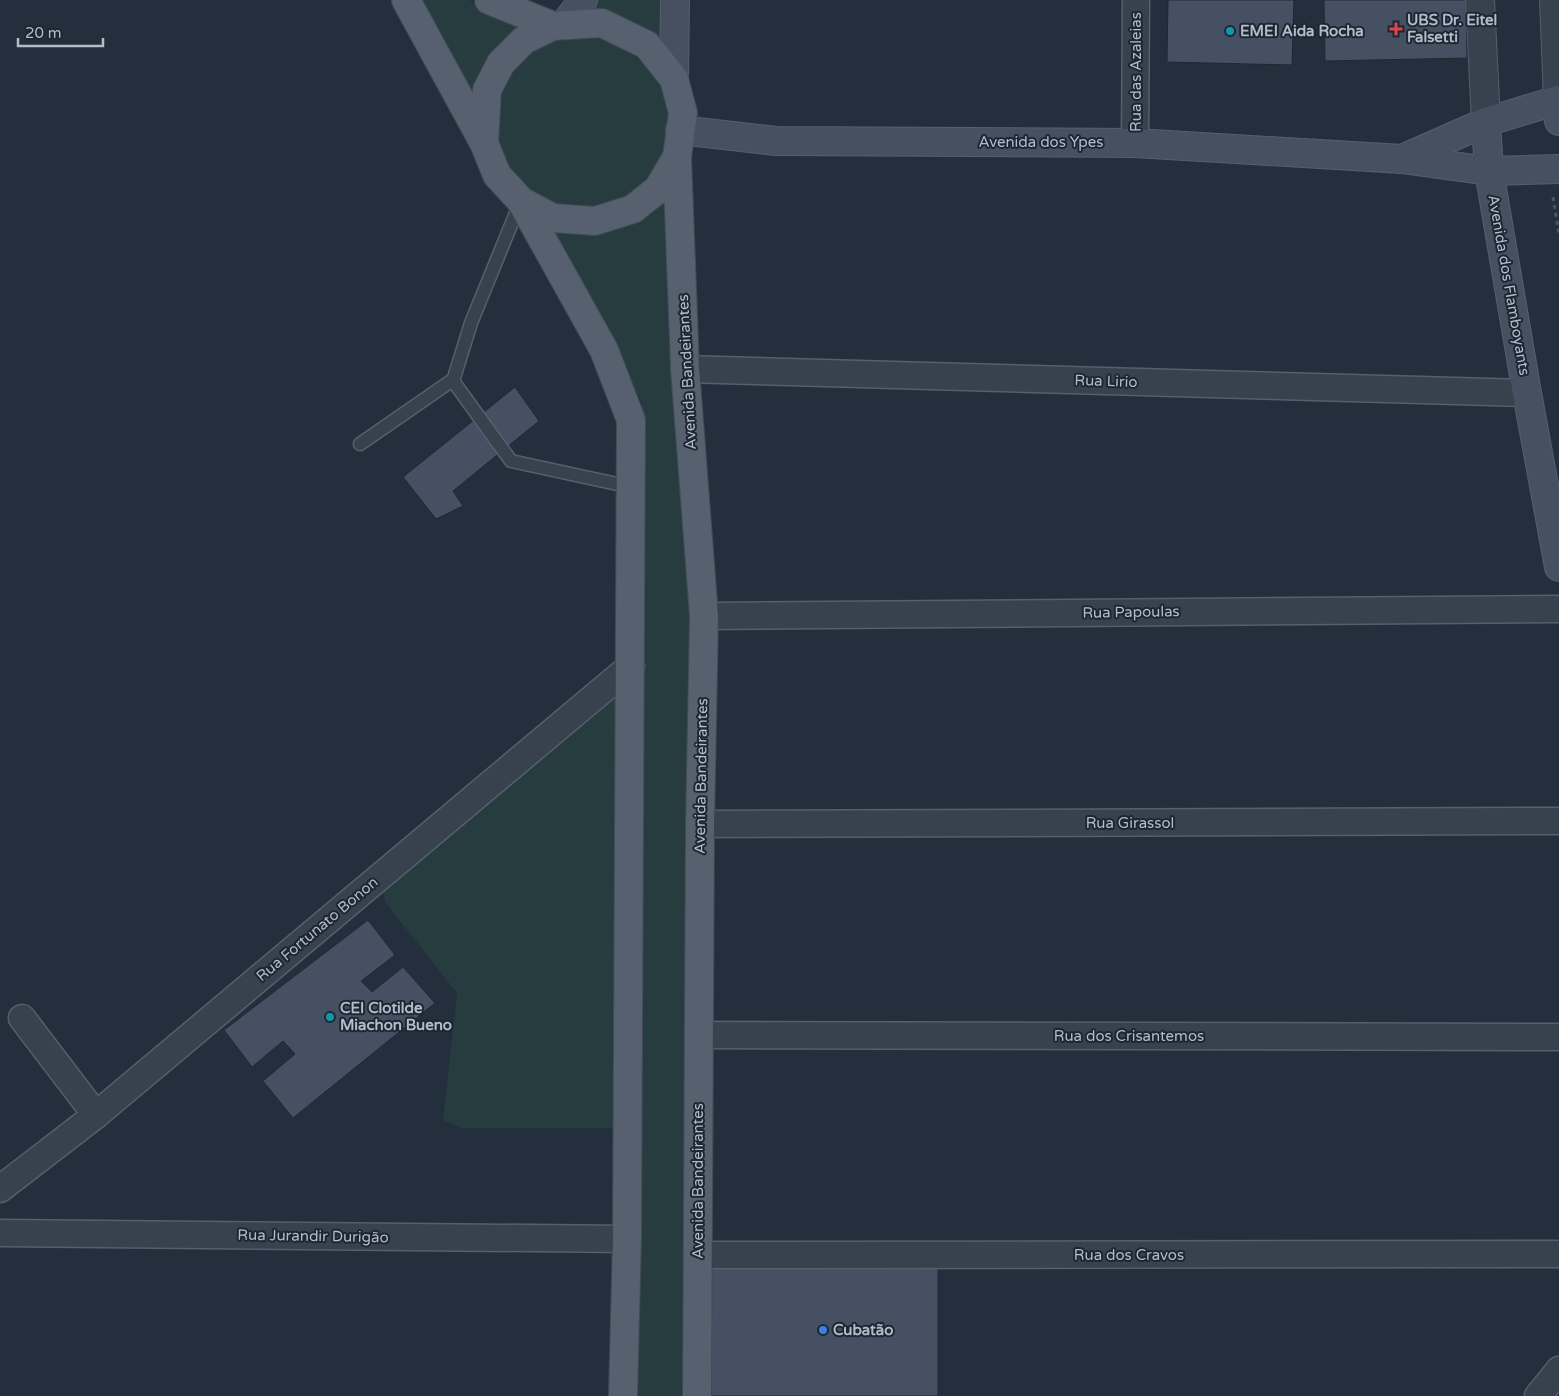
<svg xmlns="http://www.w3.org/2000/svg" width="1559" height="1396" viewBox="0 0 1559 1396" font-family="'Varela Round',sans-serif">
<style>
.green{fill:#263c3f}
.building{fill:#455162;stroke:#1f2835}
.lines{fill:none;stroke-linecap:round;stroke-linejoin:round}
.service-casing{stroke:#565f6c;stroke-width:15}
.minor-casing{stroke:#565f6c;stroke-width:29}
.tertiary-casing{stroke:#565f6c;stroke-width:30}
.secondary-casing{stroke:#565f6c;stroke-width:30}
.primary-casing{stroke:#414a57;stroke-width:30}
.path{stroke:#44595c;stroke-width:3;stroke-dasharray:4 4;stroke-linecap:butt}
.service{stroke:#38414e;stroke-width:12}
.minor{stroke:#38414e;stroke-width:26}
.tertiary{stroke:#38414e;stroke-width:28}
.secondary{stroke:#465061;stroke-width:28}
.primary{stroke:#56606e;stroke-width:28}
.health-dot{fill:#e0444e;stroke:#1d2633;stroke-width:2}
.culture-dot{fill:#0f9aa8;stroke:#1d2633;stroke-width:2}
.shop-dot{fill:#3f7fe0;stroke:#1d2633;stroke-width:2}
.labels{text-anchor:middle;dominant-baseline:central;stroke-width:4;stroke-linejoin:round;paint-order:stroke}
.poi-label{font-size:15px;font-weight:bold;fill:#b4bcc9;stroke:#1d2633;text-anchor:start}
.street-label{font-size:15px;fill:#b4bcc9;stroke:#1d2633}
</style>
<rect width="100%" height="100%" fill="#242f3e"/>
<!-- green -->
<g class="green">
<polygon points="415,0 469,0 529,27 479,118"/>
<polygon points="592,0 667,0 666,60 581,14"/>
<polygon points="592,34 630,52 648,67 671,100 671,145 645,191 598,214 547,207 514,179 491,145 494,99 517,60 550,37"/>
<polygon points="667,192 693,668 686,1396 636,1396 638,1032 645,454 641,400 541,222 603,232 651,214"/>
<polygon points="615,692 621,695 616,1128 462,1128 443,1120 457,993 385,902 382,885"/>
</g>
<!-- building -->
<g class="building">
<polygon points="1168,0 1294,0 1292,65 1167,62"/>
<polygon points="1324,0 1466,0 1467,58 1325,61"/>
<polygon points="515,387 539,421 453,491 463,506 436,519 403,477"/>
<polygon points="368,920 395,955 361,981 372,992 403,967 435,1003 293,1118 263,1081 295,1054 283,1041 252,1067 224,1030"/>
<polygon points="938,1259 938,1396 707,1396 709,1264"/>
</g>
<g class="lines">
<defs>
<g id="service">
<polyline points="520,203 471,323 453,381 511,461 631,487"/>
<polyline points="360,444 454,379"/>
</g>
<g id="minor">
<polyline points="1135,143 1136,0"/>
<polyline points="685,369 1527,393"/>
<polyline points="704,616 1559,609"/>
<polyline points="700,824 1559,821"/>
<polyline points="22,1018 96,1115"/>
<polyline points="699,1035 1559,1037"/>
<polyline points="0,1189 96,1115 631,666"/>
<polyline points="0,1233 627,1239"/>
<polyline points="698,1255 1559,1254"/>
<polyline points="1538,1396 1559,1370"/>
</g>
<g id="tertiary">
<polyline points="1480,0 1486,122"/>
<polyline points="1554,0 1558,100"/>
</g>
<g id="secondary">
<polyline points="564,25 583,0"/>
<polyline points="674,79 675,0"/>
<polyline points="1486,122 1489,171 1527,393 1559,567"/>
<polyline points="680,130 776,141 1135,143 1402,159 1489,171 1559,169"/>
<polyline points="1402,159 1486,122 1558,100 1559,121"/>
</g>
<g id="primary">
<polyline points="406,0 484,143 497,175 521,201 553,218 595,221 633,209 658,189 677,157 683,113 674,79 647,45 602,23 553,26 524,40 501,63 487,90 484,143"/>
<polyline points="489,0 553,26"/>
<polyline points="677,157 685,369 704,616 700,824 697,1396"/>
<polyline points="521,201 604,350 631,420 627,1239 623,1396"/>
</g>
</defs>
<!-- service casing -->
<use href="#service" class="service-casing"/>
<!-- minor casing -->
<use href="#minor" class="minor-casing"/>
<!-- tertiary casing -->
<use href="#tertiary" class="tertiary-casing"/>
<!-- secondary casing -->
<use href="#secondary" class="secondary-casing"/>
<!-- primary casing -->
<use href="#primary" class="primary-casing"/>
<!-- path -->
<polyline class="path" points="1553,197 1559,234"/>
<!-- service -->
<use href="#service" class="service"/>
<!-- minor -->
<use href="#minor" class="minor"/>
<!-- tertiary -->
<use href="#tertiary" class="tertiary"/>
<!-- secondary -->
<use href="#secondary" class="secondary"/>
<!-- primary -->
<use href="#primary" class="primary"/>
</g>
<!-- markers -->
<path class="health-dot" d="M1393.5 21.5h5v5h5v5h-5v5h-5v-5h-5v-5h5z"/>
<g class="culture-dot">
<circle cx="1230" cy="31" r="5"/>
<circle cx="330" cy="1017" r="5"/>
</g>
<circle class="shop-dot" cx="823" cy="1330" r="5"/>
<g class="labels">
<!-- poi labels -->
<g class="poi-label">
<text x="1407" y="20">UBS Dr. Eitel<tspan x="1407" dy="17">Falsetti</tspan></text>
<text x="1240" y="31">EMEI Aida Rocha</text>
<text x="340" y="1008">CEI Clotilde<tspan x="340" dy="17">Miachon Bueno</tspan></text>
<text x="833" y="1330">Cubatão</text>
</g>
<!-- street labels -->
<g class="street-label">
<text transform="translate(1136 72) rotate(-90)">Rua das Azaleias</text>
<text x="1041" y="142">Avenida dos Ypes</text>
<text transform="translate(1509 285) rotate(80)">Avenida dos Flamboyants</text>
<text transform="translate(687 372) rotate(-93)">Avenida Bandeirantes</text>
<text transform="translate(1106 381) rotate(2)">Rua Lirio</text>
<text transform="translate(1131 612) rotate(-1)">Rua Papoulas</text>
<text transform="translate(701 776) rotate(-89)">Avenida Bandeirantes</text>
<text x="1130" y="823">Rua Girassol</text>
<text transform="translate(317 929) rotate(-40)">Rua Fortunato Bonon</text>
<text x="1129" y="1036">Rua dos Crisantemos</text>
<text transform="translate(698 1181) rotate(-90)">Avenida Bandeirantes</text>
<text transform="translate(313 1236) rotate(1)">Rua Jurandir Durigão</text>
<text x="1129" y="1255">Rua dos Cravos</text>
</g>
</g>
<!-- scale -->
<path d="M18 38v8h85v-8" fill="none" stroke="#b4bcc9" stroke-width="2.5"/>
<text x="25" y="38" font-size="15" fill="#b4bcc9" stroke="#1d2633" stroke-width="4" paint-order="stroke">20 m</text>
</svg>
